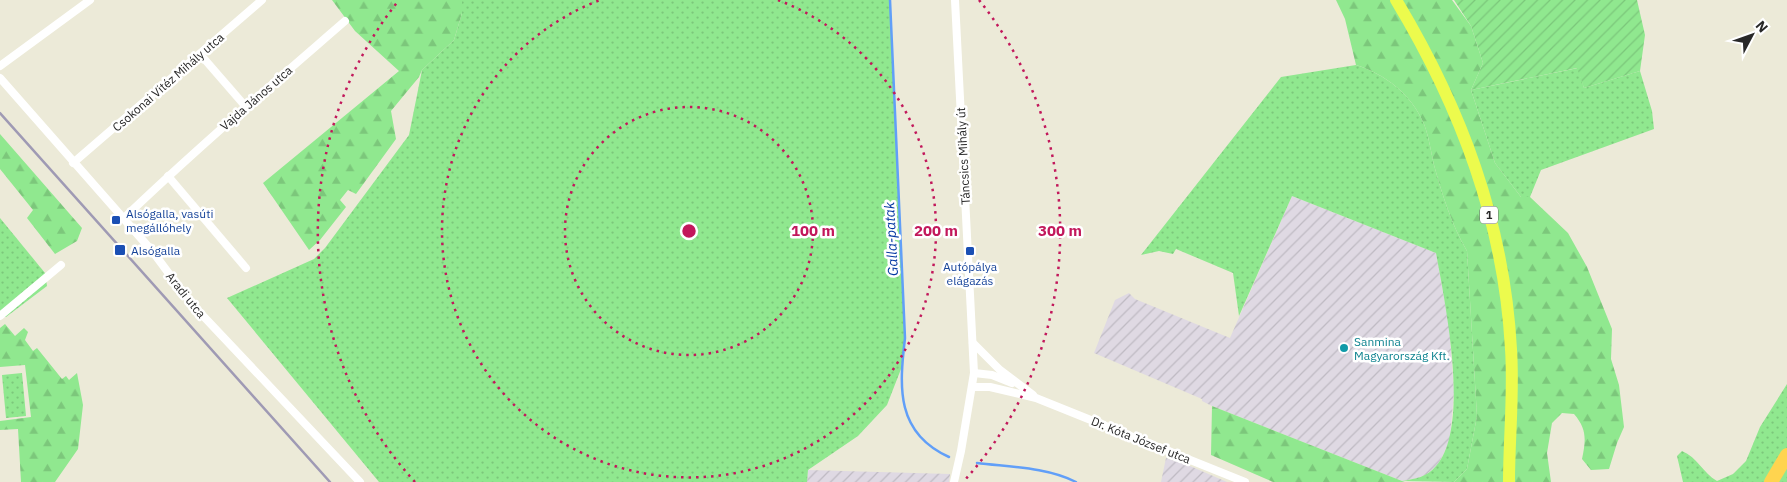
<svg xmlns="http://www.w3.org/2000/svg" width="1787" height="482" viewBox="0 0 1787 482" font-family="'IBM Plex Sans',sans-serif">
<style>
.industrial{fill:url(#industrial-furrows)}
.grass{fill:url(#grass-dots)}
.forest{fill:url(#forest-firs)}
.garden{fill:url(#garden-furrows)}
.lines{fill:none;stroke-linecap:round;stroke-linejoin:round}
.stream{stroke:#619ff8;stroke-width:2.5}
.minor{stroke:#fff;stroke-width:8}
.primary{stroke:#ecfb4d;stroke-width:12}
.motorway{stroke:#ffd44f;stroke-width:14}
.rail{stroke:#9f9ab4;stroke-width:2.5}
.ring{fill:none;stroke:#c2185b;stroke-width:2.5;stroke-dasharray:2.5 5}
.transit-dot{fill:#1a4fb4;stroke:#fff;stroke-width:2}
.culture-dot{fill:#0f9aa8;stroke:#fff;stroke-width:2}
.labels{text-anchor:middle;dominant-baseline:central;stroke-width:5;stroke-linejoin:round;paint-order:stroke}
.shield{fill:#fff;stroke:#686868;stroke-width:1}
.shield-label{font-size:11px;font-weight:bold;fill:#282828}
.street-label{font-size:12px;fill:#282828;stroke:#fff}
.transit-label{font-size:12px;fill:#164399;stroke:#fff;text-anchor:start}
.culture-label{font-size:12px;fill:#0d838f;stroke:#fff;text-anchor:start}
.water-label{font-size:14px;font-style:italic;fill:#0337a1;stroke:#fff}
.centre{fill:#c2185b;stroke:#fff;stroke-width:2.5}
.ring-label{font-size:15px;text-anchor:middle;font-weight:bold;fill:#c2185b;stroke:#fff;stroke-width:5;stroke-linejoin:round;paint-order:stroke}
</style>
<defs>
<pattern id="industrial-furrows" width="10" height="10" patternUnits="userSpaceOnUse" patternTransform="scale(1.25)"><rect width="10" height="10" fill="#dfd9e3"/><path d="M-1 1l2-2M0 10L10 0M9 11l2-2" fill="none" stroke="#bfbac3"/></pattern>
<pattern id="grass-dots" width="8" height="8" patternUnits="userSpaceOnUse" patternTransform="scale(1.25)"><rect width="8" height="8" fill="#90e88f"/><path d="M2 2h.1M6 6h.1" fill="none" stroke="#7cc77b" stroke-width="1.8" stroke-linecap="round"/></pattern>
<pattern id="forest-firs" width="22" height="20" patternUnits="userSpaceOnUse" patternTransform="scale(1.25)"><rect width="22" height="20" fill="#90e88f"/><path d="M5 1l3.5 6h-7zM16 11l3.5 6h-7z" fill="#7cc77b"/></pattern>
<pattern id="garden-furrows" width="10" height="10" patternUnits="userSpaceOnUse" patternTransform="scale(1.25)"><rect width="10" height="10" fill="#90e88f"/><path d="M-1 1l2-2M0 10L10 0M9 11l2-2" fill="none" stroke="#7cc77b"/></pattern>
</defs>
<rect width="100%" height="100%" fill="#ecead8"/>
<!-- industrial -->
<g class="industrial">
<polygon points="1292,196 1436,253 1449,325 1454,392 1450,438 1444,453 1437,466 1427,474 1418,478 1402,481 1212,406 1202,401 1202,399 1094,353 1115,300 1129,293 1135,299 1230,338"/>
<polygon points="1166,458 1190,466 1227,482 1161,482"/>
<polygon points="808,470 950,474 949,482 807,482"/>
</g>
<!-- grass -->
<g class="grass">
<polygon points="462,0 890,0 905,338 901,369 887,405 858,436 808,470 807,482 379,482 227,298 314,259 325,248 409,135 422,70 454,40 462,13"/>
<path d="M1356 65C1385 74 1412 95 1424 124 1429 137 1431 152 1434 165 1442 194 1452 226 1467 251L1477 416 1467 469 1454 482 1402 481C1415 479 1427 477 1436 466 1471 426 1445 303 1436 253L1292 196 1239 316 1233 273 1176 249 1173 254 1159 251 1141 255 1281 77Z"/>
<polygon points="1578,68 1584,88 1640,71 1652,111 1654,129 1541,170 1530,197 1521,197 1495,163 1471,90"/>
<polygon points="0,218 45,273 47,286 6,317 0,317"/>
<polygon points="22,373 26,416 6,418 2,375"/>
<path d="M1787 384V482H1683L1677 456 1682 451C1697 457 1703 473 1717 481L1733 474 1746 461 1760 427Z"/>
</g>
<!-- forest -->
<g class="forest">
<polygon points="332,0 462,0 462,13 454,40 422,70 419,77 391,111 396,139 356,194 348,190 340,200 346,207 320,240 309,250 263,183 399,71 355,31"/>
<path d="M1336 0H1452L1471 26 1483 63 1471 90 1495 163 1521 197H1530L1568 233 1587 267 1612 329 1611 359 1619 385 1624 427 1617 443 1609 469 1591 470 1582 459C1586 440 1587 429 1574 414L1562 413 1552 423 1547 453 1551 482H1454L1467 469 1477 416 1467 251C1452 226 1442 194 1434 165 1431 152 1429 137 1424 124 1412 95 1385 74 1356 65L1345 19Z"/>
<polygon points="0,134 82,228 77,241 55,254 27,218 33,210 0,169"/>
<polygon points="5,324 15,336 24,328 28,332 25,340 33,351 37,348 62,379 66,376 69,380 77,373 83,405 78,449 55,482 21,482 18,429 0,430 0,421 31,417 25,365 0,367 0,328"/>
<polygon points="1212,406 1402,481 1405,482 1273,482 1211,455"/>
</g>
<!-- garden -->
<polygon class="garden" points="1454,0 1637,0 1645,35 1640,71 1584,88 1577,68 1471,90 1483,63 1471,26"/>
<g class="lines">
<!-- stream -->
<g class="stream">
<path d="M890 0 905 338C899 388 896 433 949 457"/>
<path d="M977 463C1009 467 1047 467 1076 482"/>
</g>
<!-- minor -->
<g class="minor">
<polyline points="200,54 246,107"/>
<polyline points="0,66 90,0"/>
<polyline points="0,78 153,252 190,302 360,482"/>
<polyline points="73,163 262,0"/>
<polyline points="168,176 246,268"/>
<path d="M123 219C195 150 270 86 345 21"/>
<polyline points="0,316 61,265"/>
<polyline points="973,343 1000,370 1033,395"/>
<polyline points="974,373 992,375 1012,383"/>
<polyline points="972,387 990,387 1036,398 1245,482"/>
<polyline points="954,482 961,451 974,373 955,0"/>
</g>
<!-- primary -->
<path class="primary" d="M1396 0C1461 108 1504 222 1511 349 1514 394 1509 438 1509 482"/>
<!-- motorway -->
<polyline class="motorway" points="1771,482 1787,455"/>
<!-- rail -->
<polyline class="rail" points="0,113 330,482"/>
</g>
<!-- distance rings -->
<g class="ring">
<circle cx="689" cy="231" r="124"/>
<path d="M778 0A247 247 0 1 1 600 0"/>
<path d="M415 482A371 371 0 0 1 399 0M979 0A371 371 0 0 1 963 482"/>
</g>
<!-- markers -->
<g class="transit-dot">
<rect x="111" y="215" width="10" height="10" rx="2.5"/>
<rect x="114" y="244" width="12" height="12" rx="2.5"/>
<rect x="965" y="246" width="10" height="10" rx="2.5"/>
</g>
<circle class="culture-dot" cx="1344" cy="348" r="5"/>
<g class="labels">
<!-- shield labels -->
<rect class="shield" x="1480" y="206.5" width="18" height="17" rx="4"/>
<g class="shield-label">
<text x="1489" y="215">1</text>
</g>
<!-- street labels -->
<g class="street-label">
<text transform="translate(168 82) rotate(-41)">Csokonai Vitéz Mihály utca</text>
<text transform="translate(256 98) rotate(-41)">Vajda János utca</text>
<text transform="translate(963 156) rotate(-93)">Táncsics Mihály út</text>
<text transform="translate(186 295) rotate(51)">Aradi utca</text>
<text transform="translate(1141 440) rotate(22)">Dr. Kóta József utca</text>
</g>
<!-- transit labels -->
<g class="transit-label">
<text x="126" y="213">Alsógalla, vasúti<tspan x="126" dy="14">megállóhely</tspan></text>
<text x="131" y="250">Alsógalla</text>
<text x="970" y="266" text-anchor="middle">Autópálya<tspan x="970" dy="14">elágazás</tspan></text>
</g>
<!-- culture labels -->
<g class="culture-label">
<text x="1354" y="341">Sanmina<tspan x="1354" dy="14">Magyarország Kft.</tspan></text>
</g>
<!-- water labels -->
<g class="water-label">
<text transform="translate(891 239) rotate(-93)">Galla-patak</text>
</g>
</g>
<circle cx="689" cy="231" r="8" class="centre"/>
<g class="ring-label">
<text x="813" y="236">100 m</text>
<text x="936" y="236">200 m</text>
<text x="1060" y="236">300 m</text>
</g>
<!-- north arrow -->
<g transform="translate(1752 35) rotate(49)" stroke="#ffffff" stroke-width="4" paint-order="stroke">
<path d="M0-4L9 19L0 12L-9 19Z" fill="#282828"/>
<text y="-8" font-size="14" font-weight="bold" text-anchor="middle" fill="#282828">N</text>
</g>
</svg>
